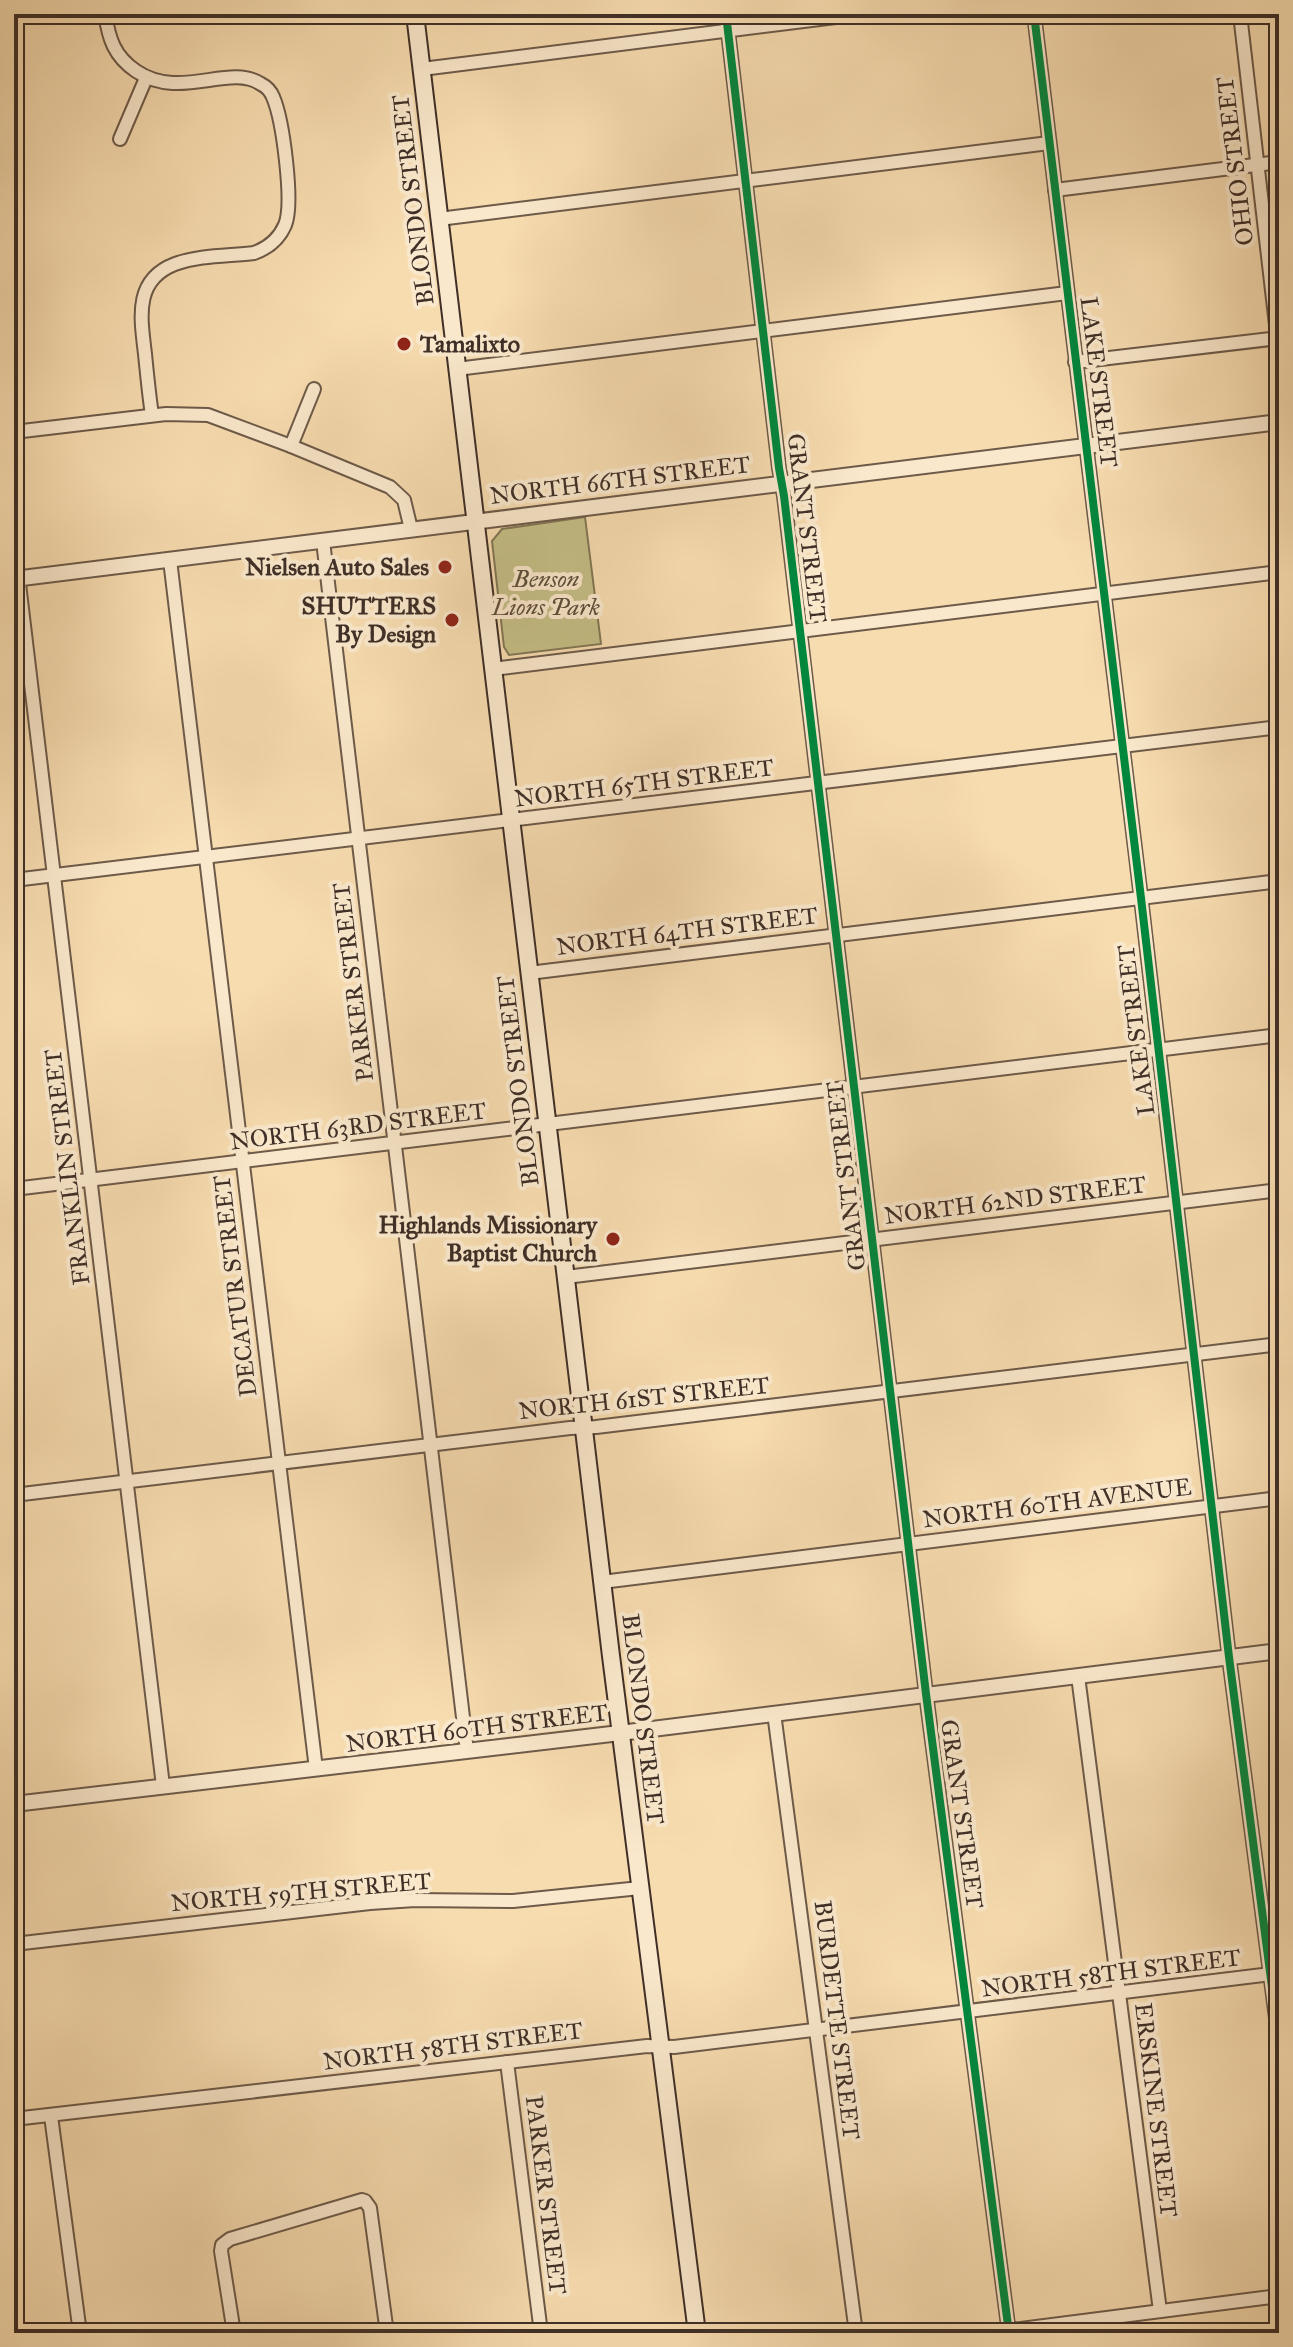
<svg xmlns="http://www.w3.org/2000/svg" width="1293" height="2347" viewBox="0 0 1293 2347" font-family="'IM FELL Great Primer',serif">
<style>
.green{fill:#c5be86;stroke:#827656;stroke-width:2}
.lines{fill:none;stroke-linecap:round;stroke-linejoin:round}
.minor-casing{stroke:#6d5a49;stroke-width:16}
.tertiary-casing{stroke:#6d5a49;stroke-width:18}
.secondary-casing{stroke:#3f2f27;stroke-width:20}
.minor{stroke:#fae8cc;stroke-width:12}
.tertiary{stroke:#fae8cc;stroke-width:14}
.secondary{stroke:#fae8cc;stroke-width:16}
.cycleway-casing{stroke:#fae8cc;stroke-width:13}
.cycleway{stroke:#00873e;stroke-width:8}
.poi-dot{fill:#8f2418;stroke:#fae8cc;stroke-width:3}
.labels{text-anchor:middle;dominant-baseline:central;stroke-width:8;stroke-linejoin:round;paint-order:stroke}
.street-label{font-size:24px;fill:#3f2f27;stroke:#fae8cc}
.poi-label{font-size:24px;font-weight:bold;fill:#3f2f27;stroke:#fae8cc;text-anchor:end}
.park-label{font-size:24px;font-style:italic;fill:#5a4c3a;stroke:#fae8cc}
</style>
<rect width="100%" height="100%" fill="#f7dcb0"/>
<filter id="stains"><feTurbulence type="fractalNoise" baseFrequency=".0025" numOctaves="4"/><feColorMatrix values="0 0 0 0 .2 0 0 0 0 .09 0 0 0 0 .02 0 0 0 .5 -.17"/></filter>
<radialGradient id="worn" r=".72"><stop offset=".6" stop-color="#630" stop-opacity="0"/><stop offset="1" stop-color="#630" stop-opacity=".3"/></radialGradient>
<!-- green -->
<polygon class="green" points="585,517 601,644 509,655 504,647 492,541 502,529"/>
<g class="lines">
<defs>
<g id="minor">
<path d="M105 14C109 39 114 56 136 71 180 101 229 63 261 84 267 87 271 92 273 97 283 120 294 204 285 225 279 239 268 248 254 253 229 256 199 255 175 264 133 280 141 319 145 354 147 374 149 395 152 415"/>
<polyline points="726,14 779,468 784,496 926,1694 1009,2333"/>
<polyline points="1034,14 1141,898 1229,1657 1279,2041"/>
<polyline points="1240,14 1279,351"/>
<polyline points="1035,18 1063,14"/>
<polyline points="422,69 860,14"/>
<polyline points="120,139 146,78"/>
<polyline points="1055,190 1279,162"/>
<polyline points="439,219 1049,143"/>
<polyline points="1075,362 1279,338"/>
<polyline points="457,369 1067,293"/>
<polyline points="14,432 166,414 208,415 291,446 390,487 404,500 411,529"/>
<polyline points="291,446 314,389"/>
<polyline points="323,541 467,1751"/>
<polyline points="14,542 163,1786"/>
<polyline points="170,560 316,1769"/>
<polyline points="493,669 1279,572"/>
<polyline points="14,880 1279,727"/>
<polyline points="529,973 1279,881"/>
<polyline points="14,1189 1279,1035"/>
<polyline points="566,1277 1279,1190"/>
<polyline points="14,1495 570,1428 596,1427 1279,1344"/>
<polyline points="602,1582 1279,1498"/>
<polyline points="1078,1676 1160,2311"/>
<polyline points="774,1713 856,2333"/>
<polyline points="14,1944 370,1903 415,1900 513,1901 640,1888"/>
<polyline points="507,2062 541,2333"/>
<polyline points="51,2116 80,2333"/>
<polyline points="14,2119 647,2046 674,2047 1279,1973"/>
<polyline points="234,2333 221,2251 222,2245 230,2239 362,2200 365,2201 370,2208 387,2333"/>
<polyline points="988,2333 1279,2296"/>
</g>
<g id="tertiary">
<polyline points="14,579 1279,422"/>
<polyline points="14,1804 620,1733 1279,1651"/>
</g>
<polyline id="secondary" points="415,14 611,1656 697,2333"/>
</defs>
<!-- minor casing -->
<use href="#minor" class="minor-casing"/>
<!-- tertiary casing -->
<use href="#tertiary" class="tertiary-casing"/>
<!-- secondary casing -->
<use href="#secondary" class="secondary-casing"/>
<!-- minor -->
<use href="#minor" class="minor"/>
<!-- tertiary -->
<use href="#tertiary" class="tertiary"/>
<!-- secondary -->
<use href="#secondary" class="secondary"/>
<defs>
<g id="cycleway">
<polyline points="726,14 779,468 784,496 926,1694 1009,2333"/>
<polyline points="1034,14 1141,898 1229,1657 1279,2041"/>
</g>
</defs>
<!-- cycleway casing -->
<use href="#cycleway" class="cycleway-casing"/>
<!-- cycleway -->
<use href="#cycleway" class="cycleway"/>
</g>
<!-- markers -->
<g class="poi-dot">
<circle cx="404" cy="344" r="8"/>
<circle cx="445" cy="567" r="8"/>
<circle cx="452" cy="620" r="8"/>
<circle cx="613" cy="1239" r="8"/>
</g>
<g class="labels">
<!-- street labels -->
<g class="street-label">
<text transform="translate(1235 161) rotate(-97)">OHIO STREET</text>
<text transform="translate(413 200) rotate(-97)">BLONDO STREET</text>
<text transform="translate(1099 382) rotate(83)">LAKE STREET</text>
<text transform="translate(620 480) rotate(-7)">NORTH 66TH STREET</text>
<text transform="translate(807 528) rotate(83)">GRANT STREET</text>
<text transform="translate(644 783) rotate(-7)">NORTH 65TH STREET</text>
<text transform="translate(687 931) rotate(-7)">NORTH 64TH STREET</text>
<text transform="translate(353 982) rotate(-97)">PARKER STREET</text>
<text transform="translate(1136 1030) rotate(-97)">LAKE STREET</text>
<text transform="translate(518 1081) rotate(-97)">BLONDO STREET</text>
<text transform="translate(358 1126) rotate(-7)">NORTH 63RD STREET</text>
<text transform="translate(67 1167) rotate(-97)">FRANKLIN STREET</text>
<text transform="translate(846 1176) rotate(-97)">GRANT STREET</text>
<text transform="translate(1015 1200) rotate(-7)">NORTH 62ND STREET</text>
<text transform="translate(235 1286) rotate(-97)">DECATUR STREET</text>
<text transform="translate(644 1398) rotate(-6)">NORTH 61ST STREET</text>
<text transform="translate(1057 1503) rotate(-7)">NORTH 60TH AVENUE</text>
<text transform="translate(643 1719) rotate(83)">BLONDO STREET</text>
<text transform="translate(477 1728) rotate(-7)">NORTH 60TH STREET</text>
<text transform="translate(962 1814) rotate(82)">GRANT STREET</text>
<text transform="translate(301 1892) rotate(-5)">NORTH 59TH STREET</text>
<text transform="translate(1111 1973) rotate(-7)">NORTH 58TH STREET</text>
<text transform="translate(837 2020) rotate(83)">BURDETTE STREET</text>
<text transform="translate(453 2046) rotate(-7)">NORTH 58TH STREET</text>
<text transform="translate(1156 2110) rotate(83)">ERSKINE STREET</text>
<text transform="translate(546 2195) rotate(83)">PARKER STREET</text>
</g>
<!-- poi labels -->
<g class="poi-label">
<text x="420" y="344" text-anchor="start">Tamalixto</text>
<text x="429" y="567">Nielsen Auto Sales</text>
<text x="436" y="606">SHUTTERS<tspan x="436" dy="28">By Design</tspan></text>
<text x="597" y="1225">Highlands Missionary<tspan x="597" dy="28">Baptist Church</tspan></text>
</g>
<!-- park labels -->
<g class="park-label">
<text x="546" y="579">Benson<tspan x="546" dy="28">Lions Park</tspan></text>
</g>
</g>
<!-- margin -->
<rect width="1293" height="2347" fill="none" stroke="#f7dcb0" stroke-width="48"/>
<rect x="16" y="16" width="1261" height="2315" fill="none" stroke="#3f2f27" stroke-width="4"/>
<rect x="24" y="24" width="1245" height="2299" fill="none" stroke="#3f2f27" stroke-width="2"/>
<rect width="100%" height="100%" filter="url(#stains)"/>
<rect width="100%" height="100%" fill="url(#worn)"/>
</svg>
